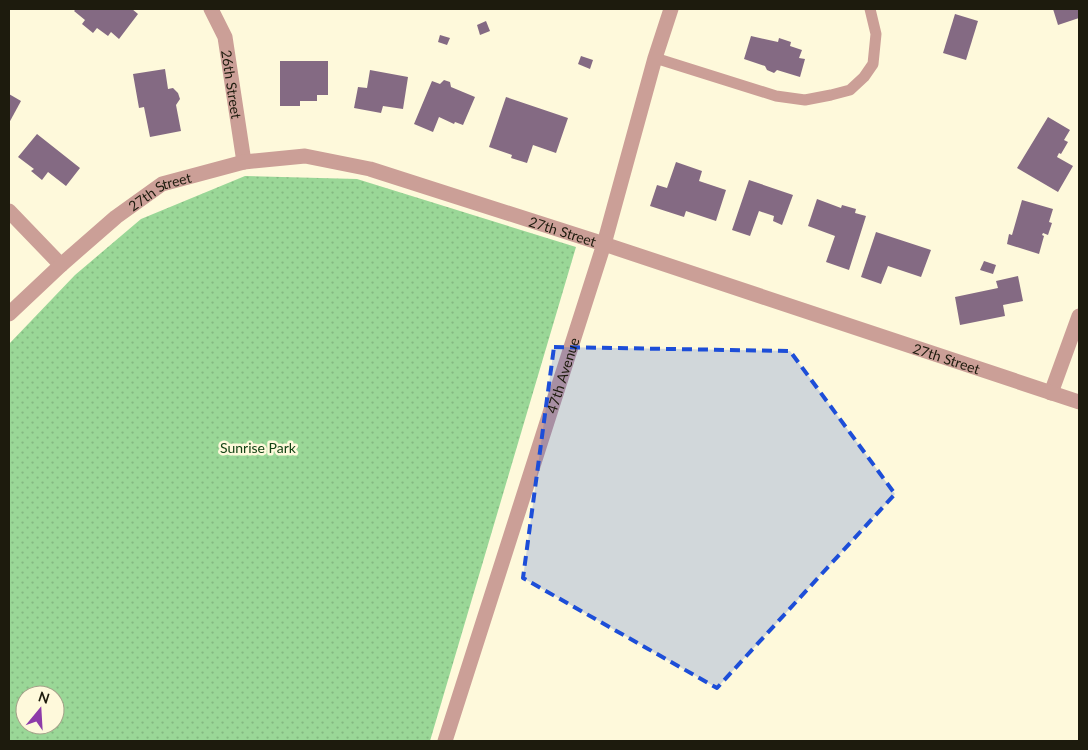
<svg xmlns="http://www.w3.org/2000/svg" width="1088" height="750" viewBox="0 0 1088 750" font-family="Lato,sans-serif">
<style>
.grass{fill:url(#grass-dots);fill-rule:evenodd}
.building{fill:#846a83}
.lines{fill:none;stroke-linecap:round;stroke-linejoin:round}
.service{stroke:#cb9f97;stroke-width:11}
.minor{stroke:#cb9f97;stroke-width:15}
.tertiary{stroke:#cb9f97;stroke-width:15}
.marked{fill:#1d4ed8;fill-opacity:0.2;stroke:#1d4ed8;stroke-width:4;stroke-dasharray:10 6;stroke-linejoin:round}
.labels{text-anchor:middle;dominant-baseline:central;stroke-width:5;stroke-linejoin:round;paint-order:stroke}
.street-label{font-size:14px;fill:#1d1b0d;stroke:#fef9db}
.park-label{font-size:14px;fill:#154416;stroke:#fef9db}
</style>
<defs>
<pattern id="grass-dots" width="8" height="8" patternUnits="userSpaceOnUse" patternTransform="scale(1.25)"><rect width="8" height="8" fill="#9ad797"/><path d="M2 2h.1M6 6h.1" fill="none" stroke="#84b881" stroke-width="1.8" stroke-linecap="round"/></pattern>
</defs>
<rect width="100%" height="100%" fill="#fef9db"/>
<!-- grass -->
<path class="grass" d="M245 176 357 179 576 247 430 741H9V344L75 275 141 219ZM25 695H55V725H25Z"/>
<!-- building -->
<g class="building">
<polygon points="76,9 132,9 138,14 119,39 111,32 108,36 97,28 93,33 82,24 85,20 74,11"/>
<polygon points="1053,9 1079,9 1079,18 1058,25"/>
<polygon points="955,14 978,21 966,60 943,53"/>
<polygon points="486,21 490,31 480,35 477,25"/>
<polygon points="440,35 450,38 447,45 438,42"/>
<polygon points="751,36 778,42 779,38 791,42 790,46 802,50 799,58 805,59 800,77 777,70 774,73 767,70 765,66 744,59"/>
<polygon points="581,56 593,60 590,69 578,64"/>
<polygon points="280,61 328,61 328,95 317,95 317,101 300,101 300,106 280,106"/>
<polygon points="165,69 168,89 173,88 178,93 180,99 176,105 181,131 150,137 144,107 139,108 133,74"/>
<polygon points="370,70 408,77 403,109 383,106 381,113 354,108 358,87 367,88"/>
<polygon points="444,80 450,82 451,87 475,97 463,125 455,122 454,124 439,117 433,132 414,124 432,81 440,84"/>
<polygon points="9,94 21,101 9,123"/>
<polygon points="506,97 568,118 556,153 533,145 527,163 511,158 512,155 489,147"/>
<polygon points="1048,117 1070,130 1064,140 1068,142 1061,154 1059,153 1057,157 1073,166 1058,192 1017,168"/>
<polygon points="37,134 80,168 66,186 48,172 42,180 31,171 34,169 18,157"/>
<polygon points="676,162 702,171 699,181 726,190 716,221 686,211 684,217 650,206 657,185 667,188"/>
<polygon points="749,180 793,195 782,225 773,221 774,216 759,211 750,236 732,230"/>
<polygon points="817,199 841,208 842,205 856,209 855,213 866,216 849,270 826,262 835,236 808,226"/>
<polygon points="1022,200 1053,209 1049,222 1052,223 1048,235 1043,233 1042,235 1044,236 1039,254 1007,244 1009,234 1012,235"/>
<polygon points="876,232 931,250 921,277 888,266 881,284 861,277"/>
<polygon points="984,261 996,265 993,274 980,270"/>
<polygon points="1018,276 1023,301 1003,305 1005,316 960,325 955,297 998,288 996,281"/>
</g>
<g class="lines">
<!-- service -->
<polyline class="service" points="655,58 776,96 805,100 831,95 850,90 864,77 873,64 876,34 870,9"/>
<!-- minor -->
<g class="minor">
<path id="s1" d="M211 9 225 37 244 162"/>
<polyline points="9,211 61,265"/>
<path id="s2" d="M9 314 61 265 116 217 162 184 244 162 305 156 370 169 604 244"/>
<polyline points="1051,393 1079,316"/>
</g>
<!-- tertiary -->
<g class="tertiary">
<path id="s3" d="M604 244 1079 402"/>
<path id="s4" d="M445 741 604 244 655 58 671 9"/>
</g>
</g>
<!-- marked area -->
<path class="marked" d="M554 347 790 351 895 494 717 688 523 578Z"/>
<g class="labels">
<!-- street labels -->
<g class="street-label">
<text stroke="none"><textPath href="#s1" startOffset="79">26th Street</textPath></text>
<text stroke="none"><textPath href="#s2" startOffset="196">27th Street</textPath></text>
<text stroke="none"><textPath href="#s2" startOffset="616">27th Street</textPath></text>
<text stroke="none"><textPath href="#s3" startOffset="361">27th Street</textPath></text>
<text stroke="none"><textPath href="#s4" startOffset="384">47th Avenue</textPath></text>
</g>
<!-- park labels -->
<g class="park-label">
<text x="258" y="447">Sunrise Park</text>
</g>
</g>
<!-- border -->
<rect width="1088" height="750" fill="none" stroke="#1d1b0d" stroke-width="20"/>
<!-- north arrow -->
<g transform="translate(40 710) rotate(18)"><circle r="24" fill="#fef9db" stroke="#a4a089"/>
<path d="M0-4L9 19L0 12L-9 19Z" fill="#8d3ba9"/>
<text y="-8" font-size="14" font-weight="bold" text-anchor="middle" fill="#1d1b0d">N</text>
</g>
</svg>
